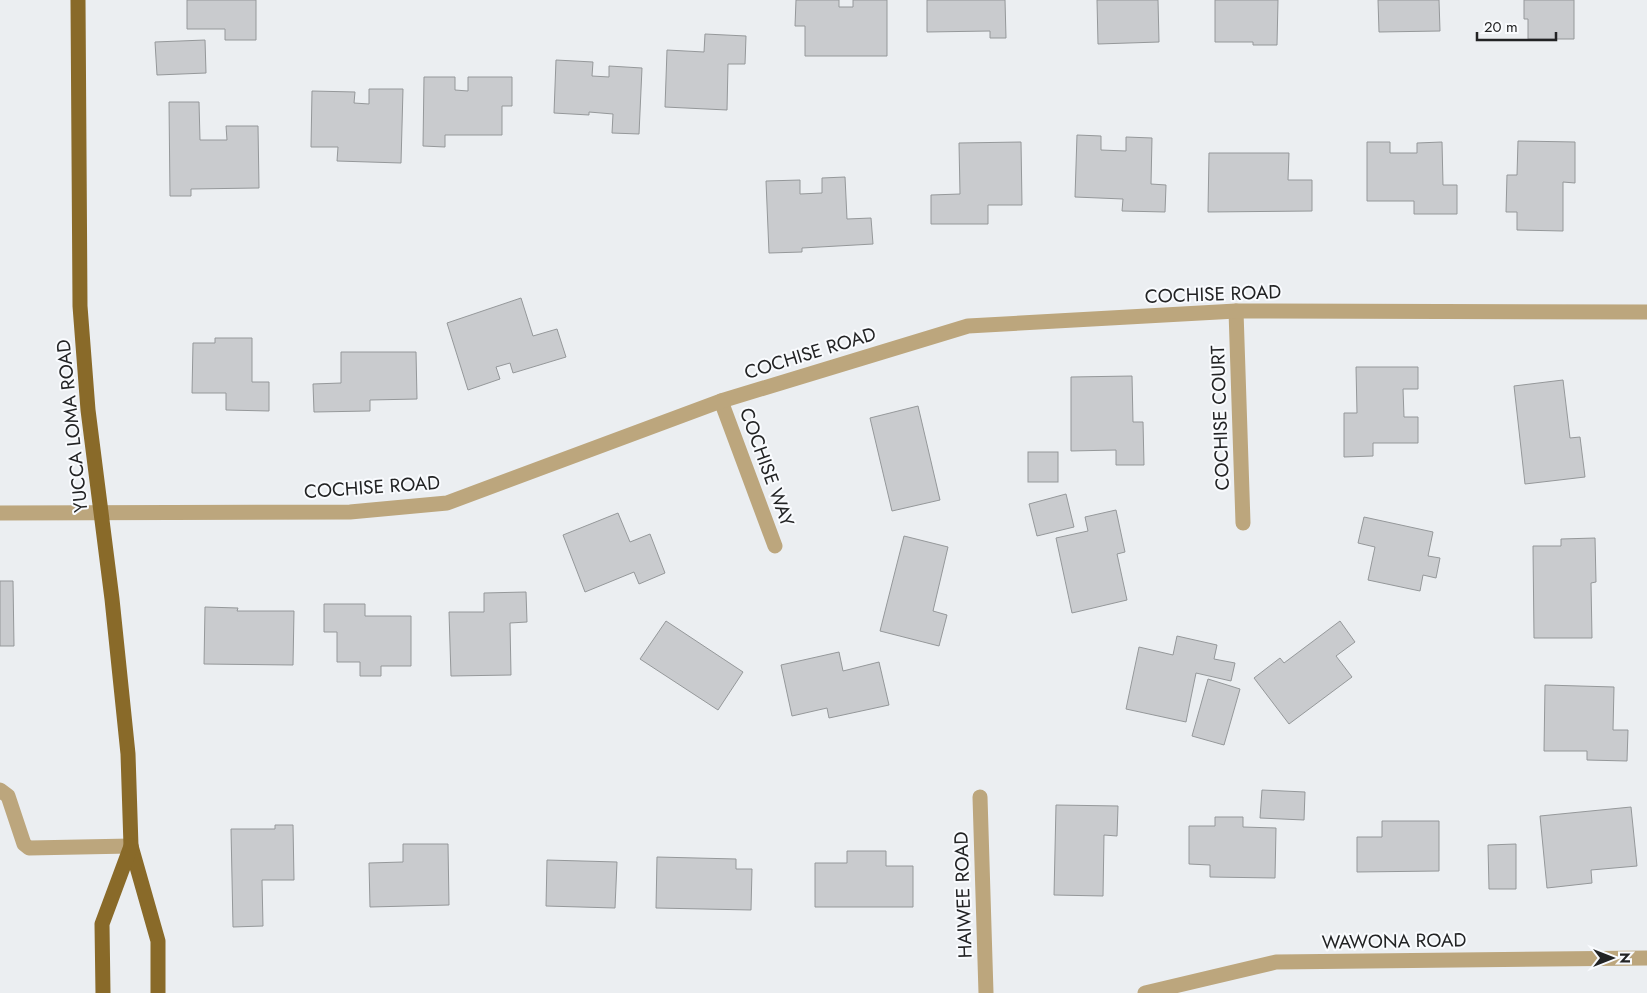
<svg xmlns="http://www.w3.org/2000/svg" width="1647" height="993" viewBox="0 0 1647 993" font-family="Jost,sans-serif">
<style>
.building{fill:#c9cbce;stroke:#95989a}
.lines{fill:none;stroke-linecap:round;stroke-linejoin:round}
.minor{stroke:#bca67d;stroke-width:15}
.major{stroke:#896a29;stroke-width:15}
.labels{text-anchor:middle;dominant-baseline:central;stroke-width:4;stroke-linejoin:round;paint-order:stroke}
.street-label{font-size:19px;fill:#222324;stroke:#f9fbfe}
</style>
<rect width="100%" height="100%" fill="#ebeef1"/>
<!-- building -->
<g class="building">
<polygon points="187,0 256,0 256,40 225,40 225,29 187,29"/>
<polygon points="796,0 839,0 839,7 853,7 853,0 887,0 887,56 805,56 805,26 795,26"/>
<polygon points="927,0 1005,0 1006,38 990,38 990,31 927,32"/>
<polygon points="1097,0 1158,0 1159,42 1098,44"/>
<polygon points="1215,0 1278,0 1277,45 1253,45 1253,42 1215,42"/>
<polygon points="1378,0 1439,0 1440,31 1379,32"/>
<polygon points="1524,0 1574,0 1574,39 1528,39 1528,19 1524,19"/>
<polygon points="705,34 746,36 745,64 728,64 727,110 665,107 667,50 704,52"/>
<polygon points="205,40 206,73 157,75 155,42"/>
<polygon points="556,60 593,62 592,76 609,77 609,66 642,68 639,134 612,133 613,114 589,112 589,115 554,113"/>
<polygon points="424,77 455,77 455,90 468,91 468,77 512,77 512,106 502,106 502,135 445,135 445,147 423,146"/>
<polygon points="369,89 403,89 401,163 337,161 338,147 311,147 312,91 355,92 354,103 369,104"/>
<polygon points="169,102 199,102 200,140 227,140 226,126 258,126 259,188 191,189 191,196 170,196"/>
<polygon points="1077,135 1101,136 1101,150 1126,151 1126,137 1152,138 1151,184 1166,185 1165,212 1122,211 1123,199 1075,197"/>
<polygon points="1518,141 1575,142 1575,183 1563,182 1563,231 1517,230 1517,212 1506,212 1507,175 1517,175"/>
<polygon points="1021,142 1022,205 988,205 988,224 931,224 931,195 960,194 959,143"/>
<polygon points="1367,142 1390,142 1390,153 1417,153 1417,143 1442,142 1443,185 1457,185 1457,214 1414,214 1414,201 1367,201"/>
<polygon points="1209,153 1289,153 1288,180 1312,180 1312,211 1208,212"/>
<polygon points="845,177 847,219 871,218 873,244 802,248 802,252 769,253 766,181 800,180 800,194 822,193 822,178"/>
<polygon points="521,298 533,336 557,329 566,357 513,373 510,363 496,367 500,379 468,390 447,323"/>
<polygon points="215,338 252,338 252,382 269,382 269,411 226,410 226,393 192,393 193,343 215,343"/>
<polygon points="341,352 416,352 417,399 370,400 370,411 314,412 313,384 341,383"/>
<polygon points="1356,367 1418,367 1418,389 1403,389 1404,417 1418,417 1418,443 1373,443 1373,456 1344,457 1344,413 1357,413"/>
<polygon points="1132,376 1133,422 1143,422 1144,465 1116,465 1116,450 1071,451 1071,377"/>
<polygon points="1563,380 1570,438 1580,437 1585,477 1525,484 1514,386"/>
<polygon points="918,406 940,500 892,511 870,418"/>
<rect x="1028" y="452" width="30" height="30"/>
<polygon points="1066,494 1074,527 1037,536 1029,504"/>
<polygon points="1116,510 1125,552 1117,554 1127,600 1072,613 1056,538 1088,531 1085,517"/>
<polygon points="618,513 630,542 650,534 665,573 639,584 634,572 585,592 563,535"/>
<polygon points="1364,517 1433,532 1428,556 1440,558 1436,578 1423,575 1420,591 1368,580 1375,547 1358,543"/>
<polygon points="904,536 948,547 933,611 947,615 939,646 880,631"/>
<polygon points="1595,538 1596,582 1591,583 1592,638 1534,638 1533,546 1561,546 1561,539"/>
<polygon points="0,581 13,581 14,646 0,646"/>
<polygon points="526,592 527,622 510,623 511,675 451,676 449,612 484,612 484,593"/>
<polygon points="324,604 365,604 365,616 411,616 411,666 381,666 381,676 360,676 360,662 337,662 337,632 324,632"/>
<polygon points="205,607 238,608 237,611 294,611 293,665 204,664"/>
<polygon points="666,621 743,672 718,710 640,659"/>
<polygon points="1340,621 1355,642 1336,656 1352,677 1289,724 1254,678 1280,658 1284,663"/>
<polygon points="1177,636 1217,645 1214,659 1235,663 1231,681 1196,673 1186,722 1126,709 1139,647 1173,655"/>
<polygon points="839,652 843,671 879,662 889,705 829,718 827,708 792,716 781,665"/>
<polygon points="1208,679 1240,689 1224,745 1192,736"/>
<polygon points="1545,685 1614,687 1613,730 1628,730 1627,761 1587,760 1587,751 1544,751"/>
<polygon points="1262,790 1305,792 1304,820 1260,818"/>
<polygon points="1056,805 1118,806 1117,836 1104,835 1103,896 1054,895"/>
<polygon points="1631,807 1637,866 1591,870 1592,883 1547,888 1540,816"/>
<polygon points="1215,817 1243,817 1243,827 1276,828 1275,878 1210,877 1210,865 1189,864 1189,826 1215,826"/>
<polygon points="1382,821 1439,821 1439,871 1357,872 1357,837 1382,837"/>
<polygon points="275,825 293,825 294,880 262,880 263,926 233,927 231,829 275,829"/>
<polygon points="403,844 448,844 449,905 370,907 369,863 403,862"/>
<polygon points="1516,844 1516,889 1489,889 1488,845"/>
<polygon points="847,851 886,851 886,866 913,866 913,907 815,907 815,863 847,863"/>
<polygon points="657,857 736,859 736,869 752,869 751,910 656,908"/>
<polygon points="547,860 617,862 615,908 546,906"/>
</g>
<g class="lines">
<!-- minor -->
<g class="minor">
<polyline points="1236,311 1243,523"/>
<polyline points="721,401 775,546"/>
<polyline points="0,513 350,512 447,503 721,401 968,326 1236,311 1647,312"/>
<polyline points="0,790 8,796 24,844 29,848 131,846"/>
<polyline points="980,797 986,993"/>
<polyline points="1145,993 1276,962 1647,958"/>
</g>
<!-- major -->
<g class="major">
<polyline points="78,0 80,306 88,410 112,599 128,754 131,846 158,941 158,993"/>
<polyline points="103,993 102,924 131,846"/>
</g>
</g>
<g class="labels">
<!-- street labels -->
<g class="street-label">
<text transform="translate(1213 294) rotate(-2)">COCHISE ROAD</text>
<text transform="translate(810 353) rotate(-17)">COCHISE ROAD</text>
<text transform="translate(1220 418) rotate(-92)">COCHISE COURT</text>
<text transform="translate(72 426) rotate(-96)">YUCCA LOMA ROAD</text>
<text transform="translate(767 467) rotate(70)">COCHISE WAY</text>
<text transform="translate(372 487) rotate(-4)">COCHISE ROAD</text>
<text transform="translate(963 895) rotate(-92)">HAIWEE ROAD</text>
<text transform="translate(1394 941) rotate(-1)">WAWONA ROAD</text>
</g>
</g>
<!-- north arrow -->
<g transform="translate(1612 958) rotate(90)" stroke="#f9fbfe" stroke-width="4" paint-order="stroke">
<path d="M0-4L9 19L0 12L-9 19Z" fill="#222324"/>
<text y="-8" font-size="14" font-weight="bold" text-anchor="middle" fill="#222324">N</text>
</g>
<!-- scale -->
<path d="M1477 32v8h79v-8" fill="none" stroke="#222324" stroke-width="2.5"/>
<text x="1484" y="32" font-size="15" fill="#222324" stroke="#f9fbfe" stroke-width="4" paint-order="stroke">20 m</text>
</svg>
